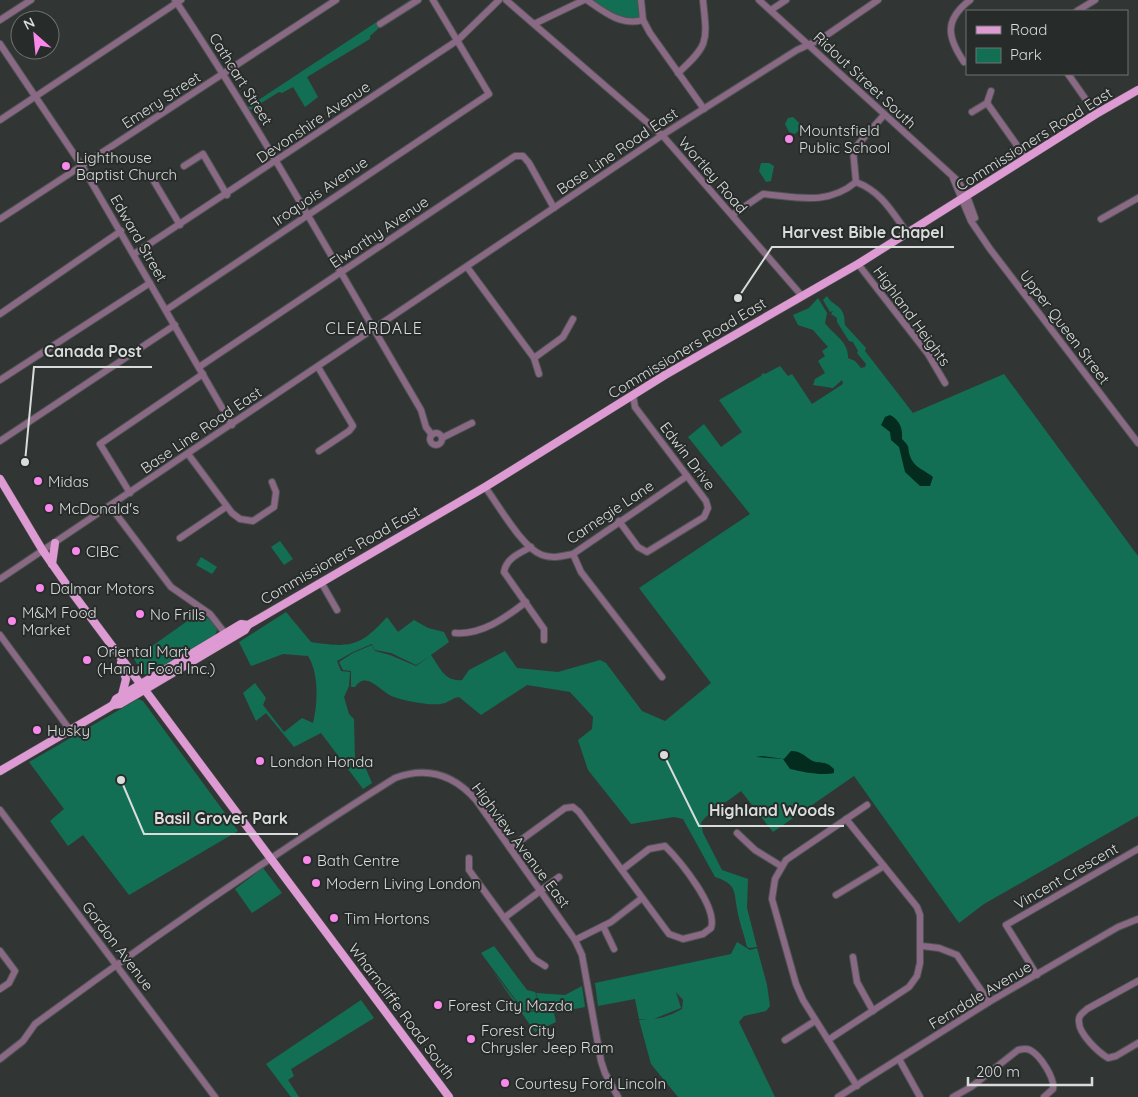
<svg xmlns="http://www.w3.org/2000/svg" width="1138" height="1097" viewBox="0 0 1138 1097" font-family="Quicksand,sans-serif">
<style>
.green{fill:#136f53}
.water{fill:#032c1f}
.lines{fill:none;stroke-linecap:round;stroke-linejoin:round}
.minor-casing{stroke:#4f5452;stroke-width:8}
.major-casing{stroke:#4f5452;stroke-width:9}
.minor{stroke:#896984;stroke-width:6}
.major{stroke:#dd9ad3;stroke-width:8}
.poi-dot{fill:#f888ea;stroke:#272c2a;stroke-width:2}
.labels{text-anchor:middle;dominant-baseline:central;stroke-width:4;stroke-linejoin:round;paint-order:stroke}
.street-label{font-size:15px;fill:#d9dcdb;stroke:#272c2a}
.poi-label{font-size:15px;fill:#d9dcdb;stroke:#272c2a;text-anchor:start}
.neighbourhood-label{font-size:16px;letter-spacing:1px;fill:#d9dcdb;stroke:#272c2a}
.leader{fill:none;stroke:#d9dcdb;stroke-width:2}
.callout-dot{fill:#d9dcdb;stroke:#272c2a;stroke-width:2}
.callout-label{font-size:16px;text-anchor:middle;font-weight:bold;fill:#d9dcdb;stroke:#272c2a;stroke-width:4;stroke-linejoin:round;paint-order:stroke}
</style>
<rect width="100%" height="100%" fill="#313634"/>
<!-- green -->
<g class="green">
<polygon points="410,0 422,0 381,26 370,36 370,39 307,77 318,97 305,107 293,87 282,93 279,92 250,110 248,107"/>
<path d="M593 0H638L639 17 637 19C623 19 602 10 593 0Z"/>
<polygon points="793,117 803,127 795,134 789,132 785,124 788,118"/>
<polygon points="761,163 769,163 774,166 771,181 766,182 759,171"/>
<path d="M827 296C831 304 840 305 843 313 845 317 844 321 845 325L866 348 865 351 913 413 1004 374 1138 556V816L984 904 959 923 854 776 773 832 741 791C730 800 707 813 701 823L703 833 722 870 748 879 747 908 757 947 750 948 747 947C744 934 739 921 737 909 734 890 736 884 715 877L683 819 674 817 631 824 588 770 578 740 592 729 593 717 570 692 527 685 481 715 459 697C453 698 450 701 445 703 433 707 406 701 394 697 381 693 367 669 355 687H351V671L343 670 339 662 353 653 372 645 375 651 390 655 416 666 429 657 416 665 391 653 375 650 372 644 353 652 337 661 341 671 350 672 349 686 344 697 349 714 354 719 355 760 363 762 372 783 363 789 321 733 294 747 266 713 256 721 243 693 255 683 266 698 263 705 284 732 302 718 313 723C318 703 319 673 308 656L283 654 251 666 239 642 286 612 311 642C350 648 360 647 387 617L398 632 414 620 428 628 444 632 449 642 431 655C440 668 445 682 462 680L469 670 505 651 517 668 558 672 600 660 606 663 642 711 665 721 711 683 639 588 750 514 688 437 704 424 721 447 742 432 719 400 761 376 763 373 765 374 780 366 788 376 792 374 812 404 843 384 842 380 833 388 813 385 815 379 825 373 818 361 825 356 822 351 828 347 813 330 798 325 793 315 809 308 818 298 827 313 825 323C832 334 849 341 848 358L855 361 861 368 865 367 866 364 857 353 858 351 853 342 849 341 837 322V318L831 314 833 311 830 312 823 300Z"/>
<polygon points="280,541 293,559 284,565 271,547"/>
<polygon points="201,557 217,567 212,574 196,565"/>
<polygon points="200,612 216,625 217,631 213,638 148,674 139,674 140,669 134,659"/>
<polygon points="138,699 143,701 238,831 129,895 83,835 68,846 50,821 64,809 29,762"/>
<polygon points="263,868 282,893 252,913 235,889"/>
<path d="M737 942 750 950 757 948 767 985 770 1006 766 1011 744 1016 739 1022 775 1097H678L651 1064 639 1020C658 1019 666 1018 682 1009L683 1000 676 992 681 1008 651 1020 639 1019 635 999 598 1006 595 983 731 954Z"/>
<polygon points="494,946 527,990 535,992 542,1010 524,1011 481,953"/>
<polygon points="492,970 524,1012 543,1011 536,993 565,995 582,986 585,1007 554,1013 556,1022 535,1032"/>
<polygon points="361,1000 374,1018 291,1069 294,1076 288,1080 299,1097 291,1097 266,1064"/>
</g>
<!-- water -->
<g class="water">
<path d="M890 415C900 420 903 429 902 439 911 448 907 446 910 456 913 467 926 471 933 477L930 486H920L905 472 899 447 891 440 890 432 881 425 885 417Z"/>
<path d="M791 751C804 751 807 760 816 762 824 763 827 762 834 769V773C822 776 803 772 790 769L783 759 756 757 762 756 784 759Z"/>
</g>
<g class="lines">
<defs>
<g id="minor">
<path d="M175 0C264 133 340 273 421 410L426 427 432 435"/>
<polyline points="506,0 663,136 802,296"/>
<path d="M587 0C604 12 621 26 643 20"/>
<polyline points="641,0 643,20 650,33 704,109"/>
<polyline points="759,0 958,181 967,196 975,218"/>
<polyline points="771,10 786,0"/>
<polyline points="1077,11 1095,0"/>
<polyline points="0,20 31,0"/>
<polyline points="380,24 418,0"/>
<polyline points="534,24 584,0"/>
<polyline points="0,44 82,166 232,425"/>
<path d="M964 62C947 37 944 20 970 0"/>
<path d="M678 73C710 44 707 41 703 0"/>
<polyline points="1068,74 1096,114"/>
<polyline points="987,103 1026,158"/>
<polyline points="972,112 987,103 991,91"/>
<polyline points="0,120 181,0"/>
<polyline points="184,166 203,154 227,195"/>
<polyline points="152,178 180,225"/>
<polyline points="953,178 971,221 990,249 1138,443"/>
<polyline points="856,182 853,150 884,115"/>
<path d="M856 182C882 192 892 212 908 234"/>
<path d="M732 215 763 194C797 197 827 206 856 182"/>
<polyline points="0,219 336,0"/>
<polyline points="1101,219 1138,198"/>
<polyline points="134,254 458,40 499,0"/>
<polyline points="858,264 928,354 945,383"/>
<polyline points="467,267 534,358 539,374"/>
<polyline points="166,310 489,94 433,0"/>
<polyline points="0,314 121,231"/>
<polyline points="534,358 563,337 573,319"/>
<polyline points="199,367 515,156 523,156 529,163 554,208"/>
<polyline points="318,367 353,426 349,431 319,451"/>
<polyline points="0,380 150,283"/>
<circle cx="436" cy="439" r="6"/>
<polyline points="442,438 472,423"/>
<polyline points="0,441 175,325"/>
<polyline points="188,454 232,513 240,519 253,521 274,507 276,492 272,482"/>
<path d="M485 487C498 504 522 548 542 555 553 559 562 556 573 554L687 476"/>
<polyline points="130,493 100,444 203,374"/>
<polyline points="110,506 171,587 210,614 228,637"/>
<polyline points="619,521 638,547 647,552 704,517 708,508 706,501 635,407 633,395"/>
<polyline points="180,538 226,507"/>
<path d="M531 547C520 553 506 558 504 572L544 629V640"/>
<polyline points="573,554 581,572 662,677"/>
<polyline points="0,579 667,132 797,50 821,39 878,0"/>
<polyline points="321,582 337,610"/>
<path d="M455 633C482 635 505 618 526 602"/>
<polyline points="0,635 70,730"/>
<polyline points="0,810 215,1097"/>
<polyline points="737,833 755,850 781,866"/>
<path d="M510 848 565 808 573 807 579 812 669 934 683 939 703 934 711 928C718 907 680 861 665 846L649 849 623 869"/>
<polyline points="469,858 469,870 534,959 545,966"/>
<polyline points="836,895 884,866"/>
<polyline points="504,918 559,877"/>
<polyline points="603,926 614,949"/>
<polyline points="575,940 611,922 642,898"/>
<polyline points="922,946 939,948 957,955 989,1002"/>
<polyline points="0,951 15,971 9,983 0,989"/>
<polyline points="853,957 857,982 873,1011"/>
<polyline points="1037,975 1006,925 1138,849"/>
<path d="M1138 981 1087 1009C1083 1013 1078 1015 1079 1022 1079 1034 1098 1052 1108 1058L1116 1056 1138 1043"/>
<polyline points="785,1040 815,1021"/>
<polyline points="828,1040 909,987 917,976 920,963 920,915 917,907 846,819"/>
<path d="M0 1059 23 1041 35 1024C152 938 272 855 395 778 427 766 454 775 476 800L575 940 582 955 601 1061 605 1073 618 1097"/>
<polyline points="899,1059 920,1097"/>
<polyline points="857,1086 803,1000 796,984 772,899 775,879 786,860 867,805"/>
<polyline points="838,1097 989,1002 1118,927 1138,919"/>
<path d="M953 1097 971 1087 1018 1050C1022 1049 1026 1048 1030 1050 1040 1055 1055 1078 1053 1089L1044 1097"/>
</g>
<g id="major">
<polyline points="0,479 43,551 71,591 449,1097"/>
<polyline points="52,564 55,543"/>
<polyline points="121,663 126,679 122,695"/>
<polyline points="113,705 116,699 241,624 248,625"/>
<polyline points="0,771 113,705 120,704 144,690 245,630 248,625 485,487 665,375 858,264 1096,114 1138,90"/>
</g>
</defs>
<!-- minor casing -->
<use href="#minor" class="minor-casing"/>
<!-- major casing -->
<use href="#major" class="major-casing"/>
<!-- minor -->
<use href="#minor" class="minor"/>
<!-- major -->
<use href="#major" class="major"/>
</g>
<!-- markers -->
<g class="poi-dot">
<circle cx="789" cy="139" r="5"/>
<circle cx="66" cy="166" r="5"/>
<circle cx="38" cy="481" r="5"/>
<circle cx="49" cy="508" r="5"/>
<circle cx="76" cy="551" r="5"/>
<circle cx="40" cy="588" r="5"/>
<circle cx="140" cy="614" r="5"/>
<circle cx="12" cy="621" r="5"/>
<circle cx="87" cy="660" r="5"/>
<circle cx="37" cy="730" r="5"/>
<circle cx="260" cy="761" r="5"/>
<circle cx="307" cy="860" r="5"/>
<circle cx="316" cy="883" r="5"/>
<circle cx="334" cy="918" r="5"/>
<circle cx="438" cy="1005" r="5"/>
<circle cx="471" cy="1039" r="5"/>
<circle cx="505" cy="1083" r="5"/>
</g>
<g class="labels">
<!-- street labels -->
<g class="street-label">
<text transform="translate(241 79) rotate(58)">Cathcart Street</text>
<text transform="translate(865 80) rotate(43)">Ridout Street South</text>
<text transform="translate(161 100) rotate(-33)">Emery Street</text>
<text transform="translate(313 122) rotate(-34)">Devonshire Avenue</text>
<text transform="translate(1034 139) rotate(-32)">Commissioners Road East</text>
<text transform="translate(617 151) rotate(-34)">Base Line Road East</text>
<text transform="translate(713 175) rotate(49)">Wortley Road</text>
<text transform="translate(320 191) rotate(-34)">Iroquois Avenue</text>
<text transform="translate(379 232) rotate(-34)">Elworthy Avenue</text>
<text transform="translate(139 238) rotate(60)">Edward Street</text>
<text transform="translate(912 316) rotate(54)">Highland Heights</text>
<text transform="translate(1065 327) rotate(53)">Upper Queen Street</text>
<text transform="translate(687 348) rotate(-31)">Commissioners Road East</text>
<text transform="translate(201 430) rotate(-34)">Base Line Road East</text>
<text transform="translate(688 456) rotate(53)">Edwin Drive</text>
<text transform="translate(610 512) rotate(-34)">Carnegie Lane</text>
<text transform="translate(340 555) rotate(-30)">Commissioners Road East</text>
<text transform="translate(521 845) rotate(53)">Highview Avenue East</text>
<text transform="translate(1066 876) rotate(-30)">Vincent Crescent</text>
<text transform="translate(118 946) rotate(53)">Gordon Avenue</text>
<text transform="translate(980 995) rotate(-31)">Ferndale Avenue</text>
<text transform="translate(402 1011) rotate(53)">Wharncliffe Road South</text>
</g>
<!-- poi labels -->
<g class="poi-label">
<text x="799" y="130">Mountsfield<tspan x="799" dy="17">Public School</tspan></text>
<text x="76" y="157">Lighthouse<tspan x="76" dy="17">Baptist Church</tspan></text>
<text x="48" y="481">Midas</text>
<text x="59" y="508">McDonald's</text>
<text x="86" y="551">CIBC</text>
<text x="50" y="588">Dalmar Motors</text>
<text x="22" y="612">M&amp;M Food<tspan x="22" dy="17">Market</tspan></text>
<text x="150" y="614">No Frills</text>
<text x="97" y="651">Oriental Mart<tspan x="97" dy="17">(Hanul Food Inc.)</tspan></text>
<text x="47" y="730">Husky</text>
<text x="270" y="761">London Honda</text>
<text x="317" y="860">Bath Centre</text>
<text x="326" y="883">Modern Living London</text>
<text x="344" y="918">Tim Hortons</text>
<text x="448" y="1005">Forest City Mazda</text>
<text x="481" y="1030">Forest City<tspan x="481" dy="17">Chrysler Jeep Ram</tspan></text>
<text x="515" y="1083">Courtesy Ford Lincoln</text>
</g>
<!-- neighbourhood labels -->
<g class="neighbourhood-label">
<text x="374" y="328">CLEARDALE</text>
</g>
</g>
<!-- callouts -->
<path class="leader" d="M738 298L772 247H954M25 462L34 367H152M664 755L699 826H844M121 780L144 834H298"/>
<g class="callout-dot">
<circle cx="738" cy="298" r="5"/>
<circle cx="25" cy="462" r="5"/>
<circle cx="664" cy="755" r="5"/>
<circle cx="121" cy="780" r="5"/>
</g>
<g class="callout-label">
<text x="863" y="238">Harvest Bible Chapel</text>
<text x="93" y="357">Canada Post</text>
<text x="772" y="816">Highland Woods</text>
<text x="221" y="824">Basil Grover Park</text>
</g>
<!-- legend -->
<rect x="966" y="10" width="162" height="65" fill="#272c2a" stroke="#6e7271"/>
<rect x="976" y="26" width="25" height="8" fill="#dd9ad3" stroke="#6e7271"/>
<text x="1010" y="35" font-size="15" fill="#d9dcdb">Road</text>
<rect x="976" y="48" width="25" height="15" fill="#136f53" stroke="#6e7271"/>
<text x="1010" y="60" font-size="15" fill="#d9dcdb">Park</text>
<!-- north arrow -->
<g transform="translate(35 35) rotate(333)"><circle r="24" fill="#272c2a" stroke="#6e7271"/>
<path d="M0-4L9 19L0 12L-9 19Z" fill="#f888ea"/>
<text y="-8" font-size="14" font-weight="bold" text-anchor="middle" fill="#d9dcdb">N</text>
</g>
<!-- scale -->
<path d="M968 1077v8h124v-8" fill="none" stroke="#d9dcdb" stroke-width="2.5"/>
<text x="976" y="1077" font-size="15" fill="#d9dcdb" stroke="#272c2a" stroke-width="4" paint-order="stroke">200 m</text>
</svg>
